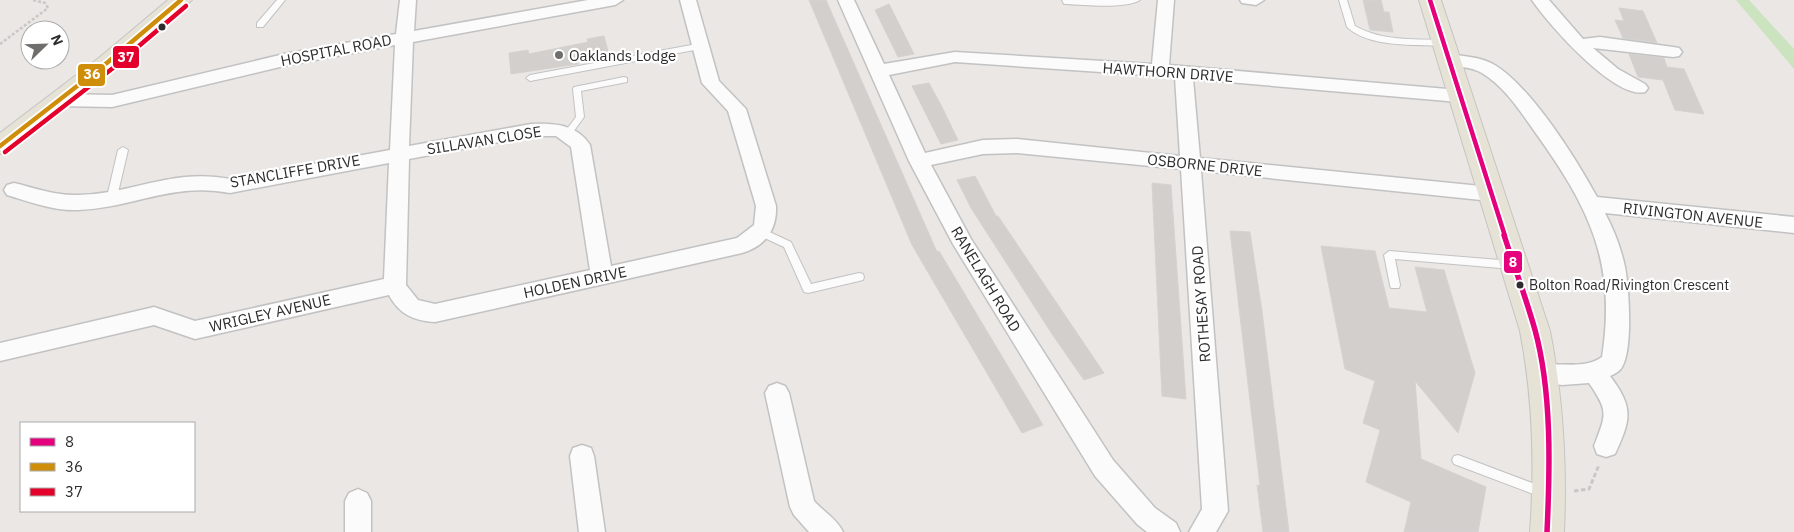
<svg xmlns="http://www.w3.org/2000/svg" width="1794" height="532" viewBox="0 0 1794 532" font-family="'IBM Plex Sans',sans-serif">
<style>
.green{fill:#cce3bf}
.building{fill:#d2cfcd;stroke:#d5d3d0}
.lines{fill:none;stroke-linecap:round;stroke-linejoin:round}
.lane-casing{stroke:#c3c2c2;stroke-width:2}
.street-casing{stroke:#c3c2c2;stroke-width:3}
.primary-casing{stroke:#c6c4c3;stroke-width:2}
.path-far1{stroke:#c8c8c8;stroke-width:2.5;stroke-dasharray:3 2;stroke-linecap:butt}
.path{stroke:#c8c8c8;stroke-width:3;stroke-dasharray:4.5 2.5;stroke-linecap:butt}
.lane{fill:#fcfbfb;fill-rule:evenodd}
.street{fill:#fcfbfb;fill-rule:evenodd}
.primary{fill:#e6e3d6;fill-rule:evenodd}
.bus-1-far1-casing{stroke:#fff;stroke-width:8}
.bus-1-casing{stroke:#fff;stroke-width:9}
.bus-2-casing{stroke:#fff;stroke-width:8}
.bus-3-casing{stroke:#fff;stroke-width:8}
.bus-1-far1{stroke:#e5007d;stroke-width:4.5}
.bus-1{stroke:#e5007d;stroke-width:5.5}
.bus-2{stroke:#cf8e09;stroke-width:4.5}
.bus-3{stroke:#e4002b;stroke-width:4.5}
.bus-dot{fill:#2d2d2d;stroke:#fff;stroke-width:2}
.poi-dot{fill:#6f6e6d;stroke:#fff;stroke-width:2}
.labels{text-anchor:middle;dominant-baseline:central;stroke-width:4.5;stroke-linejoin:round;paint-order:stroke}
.bus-label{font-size:14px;fill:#2d2d2d;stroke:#fff;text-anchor:start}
.street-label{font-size:15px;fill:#2d2d2d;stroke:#fff}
.poi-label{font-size:15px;fill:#2d2d2d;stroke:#fff;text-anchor:start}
.line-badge{stroke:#fff;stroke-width:2}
.badge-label{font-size:14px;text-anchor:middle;font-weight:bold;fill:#fff}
</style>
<rect width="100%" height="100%" fill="#eae7e4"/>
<!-- green -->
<polygon class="green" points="1736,0 1749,0 1794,49 1794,69"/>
<!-- building -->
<g class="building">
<polygon points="809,0 826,0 937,252 939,251 1043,425 1022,433 912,245"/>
<polygon points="1363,0 1381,0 1384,12 1389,12 1393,32 1370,30"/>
<polygon points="889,4 914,54 898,57 875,10"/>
<polygon points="1619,8 1643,11 1657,43 1623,38 1615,20 1624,21"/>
<polygon points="604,36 609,55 578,61 578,64 511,74 509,53 528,50 529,54 588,42 587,39"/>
<polygon points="1629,54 1664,58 1667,67 1684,69 1704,114 1675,110 1663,80 1638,77"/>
<polygon points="929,83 941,105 958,140 941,144 912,86"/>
<polygon points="975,176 996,216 998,216 1104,373 1084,380 1052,334 971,208 957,180"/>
<polygon points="1152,183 1171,185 1186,399 1162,396"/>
<polygon points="1230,231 1250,232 1262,311 1289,532 1263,532 1257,485 1260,486"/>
<polygon points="1321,246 1375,251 1389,308 1427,312 1415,267 1444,270 1475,373 1458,433 1415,381 1421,459 1486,487 1478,532 1404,532 1411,502 1366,482 1380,430 1363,423 1375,381 1345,369"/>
</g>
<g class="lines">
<defs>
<g id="lane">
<polygon points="277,0 285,0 263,27 257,27 257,23"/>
<path d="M1062 0H1140C1127 9 1084 5 1067 4H1064Z"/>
<path d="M1339 0H1347L1355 26C1382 41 1412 39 1443 40L1447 43 1443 46C1415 44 1369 48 1347 27Z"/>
<polygon points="702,43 706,46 705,48 530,81 526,78 530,75"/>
<polygon points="624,77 627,78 627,82 581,91 584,117 571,135 565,135 564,133 576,117 573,89 574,87"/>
<polygon points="123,147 128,150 117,197 112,200 107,197 118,150"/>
<polygon points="761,228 791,242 811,284 859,273 863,274 864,277 863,280 859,281 808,293 804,292 784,247 758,235 756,232"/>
<polygon points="1389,251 1512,261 1516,262 1517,265 1516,268 1512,269 1395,259 1400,285 1399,288 1391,288 1390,285 1384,255"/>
<polygon points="1458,455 1548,489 1550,493 1548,497 1544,498 1454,464 1452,460 1454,456"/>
</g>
<g id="street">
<path d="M400 0H416L414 31 588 0H623L615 5 413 42 409 146 531 124C553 123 577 124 590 145L611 266 737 238 754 225 756 206 728 111 702 83 680 0H696L719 81 746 109 776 206C777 230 765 246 742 253L435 322C414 321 399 314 389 295L195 339 154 325 0 361V343L154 307 195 321 384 279 389 163 230 193C172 182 133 208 78 210 54 211 30 202 7 195L4 190 7 185 14 183C35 188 56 196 78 195 133 194 172 168 230 179L390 150 395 45 284 66 112 107 59 106 53 104 50 100 53 96 59 94 112 95 284 54 396 34ZM531 136H556L571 147 590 270 435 304 418 300 406 285 409 159Z"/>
<path d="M838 0H854L884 64 955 52 1152 64 1158 0H1174L1169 65 1459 90 1465 92 1468 96 1465 100 1459 102 1193 79 1200 158 1491 187 1498 189 1501 194 1498 199 1491 201 1201 171 1228 511 1216 532H1189L1202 509 1181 169 1017 153 983 154 931 165 971 239 1113 460 1155 508 1176 523 1180 532H1147L1137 524 1095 476 953 244 909 161ZM955 62 1175 77 1180 156 1017 139 983 140 925 153 889 75Z"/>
<polygon points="1240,0 1264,0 1256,5 1242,3"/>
<path d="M1532 0H1549L1583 39 1600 37 1673 47 1679 48 1682 52 1679 56 1673 57 1593 48 1618 69 1645 84 1648 88 1645 92C1615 100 1548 24 1532 0Z"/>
<path d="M1448 54C1463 56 1480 57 1493 64 1531 86 1576 159 1597 197L1794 217V233L1605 213C1614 230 1621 248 1625 267 1629 288 1633 349 1622 367 1620 371 1615 374 1610 376 1634 408 1631 419 1615 454L1606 457 1597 454 1594 446C1606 414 1609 412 1589 383L1562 385 1536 381 1532 374 1536 367C1558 360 1582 371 1602 357 1617 263 1589 207 1535 132 1520 111 1505 87 1482 73 1470 66 1455 67 1442 64L1439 60 1442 56Z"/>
<path d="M777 383 785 386 789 393 814 501C824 512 837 519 843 532H809L794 515 790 507 765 393 769 386Z"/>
<polygon points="582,445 591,448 594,456 605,532 579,532 570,456 573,448"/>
<polygon points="358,489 367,493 371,501 371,532 345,532 345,501 349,493"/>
</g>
<g id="primary">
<polygon points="168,0 192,0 116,67 9,152 0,154 0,133 100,57"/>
<path d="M1419 0H1441L1550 331C1563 398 1567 464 1564 532H1530C1535 464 1533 398 1520 331Z"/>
</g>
</defs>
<!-- lane casing -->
<use href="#lane" class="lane-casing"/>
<!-- street casing -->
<use href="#street" class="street-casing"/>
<!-- primary casing -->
<use href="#primary" class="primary-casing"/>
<!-- path-far1 -->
<polyline class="path-far1" points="0,44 48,8 45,3 33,0"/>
<!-- path -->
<polyline class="path" points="1574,491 1589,489 1599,465"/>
<!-- lane -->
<use href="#lane" class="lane"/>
<!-- street -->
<use href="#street" class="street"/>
<!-- primary -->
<use href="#primary" class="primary"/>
<defs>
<polyline id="bus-1-far1" points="1430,0 1505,236"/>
<path id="bus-1" d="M1504 235C1514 266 1526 298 1535 330 1552 392 1550 468 1547 532"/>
<polyline id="bus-2" points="0,146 108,62 181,0"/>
<polyline id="bus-3" points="5,152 113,68 186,6"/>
</defs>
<!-- bus-1-far1 casing -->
<use href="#bus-1-far1" class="bus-1-far1-casing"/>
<!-- bus-1 casing -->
<use href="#bus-1" class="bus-1-casing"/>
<!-- bus-2 casing -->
<use href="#bus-2" class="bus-2-casing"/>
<!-- bus-3 casing -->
<use href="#bus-3" class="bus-3-casing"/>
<!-- bus-1-far1 -->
<use href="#bus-1-far1" class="bus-1-far1"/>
<!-- bus-1 -->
<use href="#bus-1" class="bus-1"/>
<!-- bus-2 -->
<use href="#bus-2" class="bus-2"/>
<!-- bus-3 -->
<use href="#bus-3" class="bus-3"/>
</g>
<!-- markers -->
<g class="bus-dot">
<circle cx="162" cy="27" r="4.5"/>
<circle cx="1520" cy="285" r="4.5"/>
</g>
<circle class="poi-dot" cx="559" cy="55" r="5"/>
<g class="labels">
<!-- bus labels -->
<g class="bus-label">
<text x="1529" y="285">Bolton Road/Rivington Crescent</text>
</g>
<!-- street labels -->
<g class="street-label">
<text transform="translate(336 50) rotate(-11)">HOSPITAL ROAD</text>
<text transform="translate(1168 72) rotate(4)">HAWTHORN DRIVE</text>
<text transform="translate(484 140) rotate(-9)">SILLAVAN CLOSE</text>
<text transform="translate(1205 165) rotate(6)">OSBORNE DRIVE</text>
<text transform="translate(295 171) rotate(-10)">STANCLIFFE DRIVE</text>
<text transform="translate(1693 215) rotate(6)">RIVINGTON AVENUE</text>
<text transform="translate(986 279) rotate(59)">RANELAGH ROAD</text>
<text transform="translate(575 282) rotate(-12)">HOLDEN DRIVE</text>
<text transform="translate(1201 304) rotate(-94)">ROTHESAY ROAD</text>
<text transform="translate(270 313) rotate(-13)">WRIGLEY AVENUE</text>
</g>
<!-- poi labels -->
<g class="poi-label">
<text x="569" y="55">Oaklands Lodge</text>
</g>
</g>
<g class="line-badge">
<rect x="112" y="45" width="28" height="24" rx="5" fill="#e4002b"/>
<rect x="77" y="63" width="29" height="24" rx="5" fill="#cf8e09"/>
<rect x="1503" y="250" width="20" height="24" rx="5" fill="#e5007d"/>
</g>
<g class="badge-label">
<text x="126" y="62">37</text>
<text x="92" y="79">36</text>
<text x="1513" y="267">8</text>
</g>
<!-- legend -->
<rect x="20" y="422" width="175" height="90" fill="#ffffff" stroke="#ababab"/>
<rect x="30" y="438" width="25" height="8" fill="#e5007d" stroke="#ababab"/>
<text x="65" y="447" font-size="15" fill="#2d2d2d">8</text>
<rect x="30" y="463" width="25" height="8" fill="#cf8e09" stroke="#ababab"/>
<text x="65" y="472" font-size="15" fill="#2d2d2d">36</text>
<rect x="30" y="488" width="25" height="8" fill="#e4002b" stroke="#ababab"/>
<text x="65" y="497" font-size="15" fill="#2d2d2d">37</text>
<!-- north arrow -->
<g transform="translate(45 45) rotate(67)"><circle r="24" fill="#ffffff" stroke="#ababab"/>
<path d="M0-4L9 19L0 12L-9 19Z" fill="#6f6e6d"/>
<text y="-8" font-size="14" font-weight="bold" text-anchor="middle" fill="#2d2d2d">N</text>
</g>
</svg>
